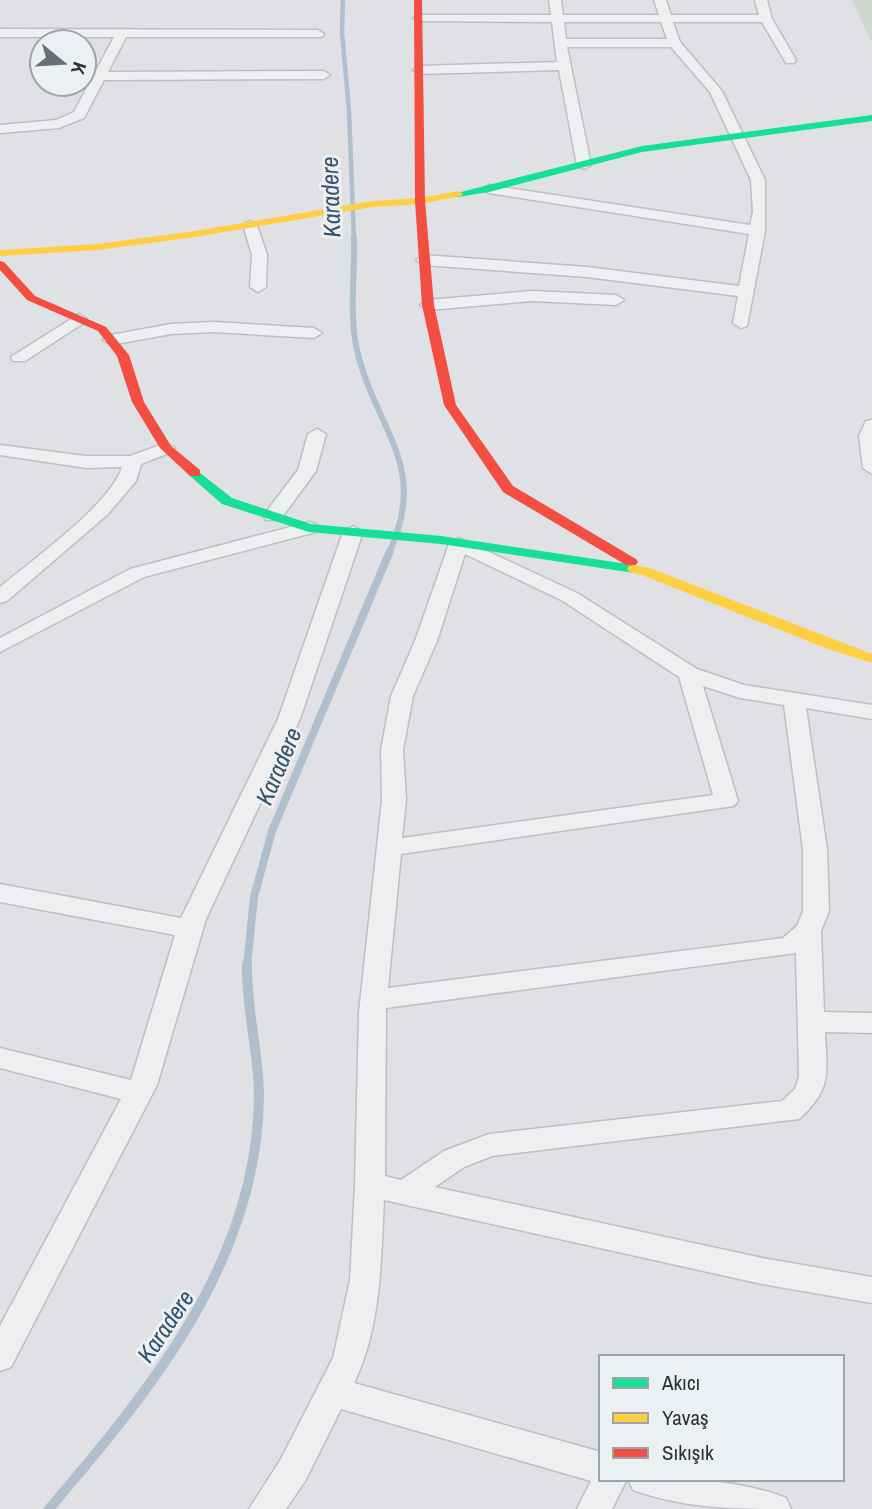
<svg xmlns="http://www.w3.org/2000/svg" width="872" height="1509" viewBox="0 0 872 1509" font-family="'Archivo Narrow',sans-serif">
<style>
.green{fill:#d1d7d0}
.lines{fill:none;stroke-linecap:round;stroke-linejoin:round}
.stream-far3{stroke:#afc0cc;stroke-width:4.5}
.stream-far2{stroke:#afc0cc;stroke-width:6}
.stream-far1{stroke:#afc0cc;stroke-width:8}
.stream{stroke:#afc0cc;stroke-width:10}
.street-casing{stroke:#bdbfc2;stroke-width:3}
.street{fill:#eeeff1;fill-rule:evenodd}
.fast{fill:#16e098;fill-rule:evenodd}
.slow{fill:#ffcf43;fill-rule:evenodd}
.jam{fill:#f24e42;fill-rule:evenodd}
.labels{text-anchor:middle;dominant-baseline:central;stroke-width:6;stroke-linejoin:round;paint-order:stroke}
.water-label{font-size:24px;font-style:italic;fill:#37536a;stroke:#ecf0f3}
</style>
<rect width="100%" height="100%" fill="#dfe1e4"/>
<!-- green -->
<polygon class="green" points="852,0 872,0 872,41 870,39"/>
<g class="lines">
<!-- stream-far3 -->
<polyline class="stream-far3" points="343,0 342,32 349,111 354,239"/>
<!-- stream-far2 -->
<path class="stream-far2" d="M354 237C355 273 349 316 357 350 375 429 430 465 389 553"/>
<!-- stream-far1 -->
<polyline class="stream-far1" points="247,966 254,897 272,831 390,551"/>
<!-- stream -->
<path class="stream" d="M49 1509C151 1389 257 1262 259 1097 259 1052 246 1009 247 964"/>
<defs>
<g id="street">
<path d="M549 0H561L563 15H659L654 0H666L671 15H759L755 0H767L772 19 796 60 794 63H786L762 22H673L680 42 722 91 765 180V231L747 326 741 328 733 323 738 296 587 277 424 265 416 260 424 255 587 267 739 286 749 234 489 193 482 189 489 185 750 225 753 212 751 180 710 92 671 47H567L591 165 584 169 577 165 559 70 419 74 413 70 419 66 557 62 552 22 419 21 413 18 419 15H551ZM564 22H661L667 39H566Z"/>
<polygon points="0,29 318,30 324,34 322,37 126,37 108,72 324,71 330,75 324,79 104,80 84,118 59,128 0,133 0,125 56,120 74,112 114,37 0,37"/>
<polygon points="250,221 257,225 267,255 266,287 258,292 250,287 252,255 243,225"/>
<polygon points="532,291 616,295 624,300 616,305 532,301 428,310 420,305 428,300"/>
<polygon points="79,314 87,319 85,322 25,361 13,361 11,357"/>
<polygon points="214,322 314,328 322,333 314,338 214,332 171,334 111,345 103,340 111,335 171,324"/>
<polygon points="872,420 872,474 863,468 859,436 866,421"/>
<polygon points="317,429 326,434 316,471 280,520 266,520 263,516 298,470 308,434"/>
<path d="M166 443 175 448 172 452 141 464 136 481 108 514 7 601 0 603V587C32 560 111 504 122 467L86 468 0 455V445L86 456H130Z"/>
<polygon points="309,522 316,524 319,528 316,532 144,577 0,652 0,638 130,569"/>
<polygon points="353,526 363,532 300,719 206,919 157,1085 11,1367 0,1371 0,1326 121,1099 0,1068 0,1048 131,1080 175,935 0,902 0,884 181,918 278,719 343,532"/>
<path d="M459 538 577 593 697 669 744 685 872 705V719L806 708 827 849 829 911 821 931 824 1012 872 1013V1033L825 1032C827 1074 832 1089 799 1119L492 1156 464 1167 435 1187 762 1258 872 1277V1303L762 1284 384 1200C381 1261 381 1328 354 1383L601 1452V1479H627L612 1509H577L591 1481 341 1409 305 1481 286 1509H249L281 1459 333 1358 350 1280 355 1185 359 1013 382 800 381 750 391 696 415 641 449 544ZM465 554 563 601 679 677 713 795 402 838 406 800 403 750 413 696 437 641ZM703 686 740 698 784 705 803 849V911L797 926 783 938 388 988 401 854 734 806 738 801ZM796 953 799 1076 795 1089 782 1101 489 1134 444 1151 401 1180 385 1176 386 1008Z"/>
<path d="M628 1479C682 1479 735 1478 786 1498L791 1509C736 1509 686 1509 633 1490Z"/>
</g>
</defs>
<!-- street casing -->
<use href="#street" class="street-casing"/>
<!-- street -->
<use href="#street" class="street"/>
<!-- fast -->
<g class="fast">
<polygon points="872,115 872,121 642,152 489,192 458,197 453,194 642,146"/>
<polygon points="195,469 232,498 311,524 441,536 634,565 641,569 634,573 441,544 309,532 222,504 190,476 189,473"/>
</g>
<!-- slow -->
<g class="slow">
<polygon points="458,191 463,194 461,196 420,204 373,207 195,237 98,250 0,256 0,250 98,244 195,231 373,201 420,198"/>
<polygon points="634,565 650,568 872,654 872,663 825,648 642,575 629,572 627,569 629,566"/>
</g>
<!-- jam -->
<g class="jam">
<polygon points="414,0 422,0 425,201 434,305 456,405 513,486 636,559 638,562 636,565 626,565 503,492 444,405 422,305 415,201"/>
<polygon points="0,261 4,262 35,296 106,327 129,355 144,402 171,446 200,470 200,476 190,476 160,448 132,402 117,356 98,331 27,300 0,270"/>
</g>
</g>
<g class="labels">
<!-- water labels -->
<g class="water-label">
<text transform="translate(330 197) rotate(-92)">Karadere</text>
<text transform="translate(278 766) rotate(-67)">Karadere</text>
<text transform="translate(165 1326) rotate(-56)">Karadere</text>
</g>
</g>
<!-- legend -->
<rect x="599" y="1355" width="245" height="126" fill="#ecf0f3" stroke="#9ea4a9" stroke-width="2"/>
<rect x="613" y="1378" width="35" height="10" fill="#16e098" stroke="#9ea4a9" stroke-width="2"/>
<text x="662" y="1390" font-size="21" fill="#28313b">Akıcı</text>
<rect x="613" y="1413" width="35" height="10" fill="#ffcf43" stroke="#9ea4a9" stroke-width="2"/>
<text x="662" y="1425" font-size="21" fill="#28313b">Yavaş</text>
<rect x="613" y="1448" width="35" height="10" fill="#f24e42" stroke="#9ea4a9" stroke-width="2"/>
<text x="662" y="1460" font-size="21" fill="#28313b">Sıkışık</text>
<!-- north arrow -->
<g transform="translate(63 63) rotate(108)"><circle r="33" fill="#ecf0f3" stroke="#9ea4a9" stroke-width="2"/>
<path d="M0-5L12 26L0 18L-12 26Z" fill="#686f76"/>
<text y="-10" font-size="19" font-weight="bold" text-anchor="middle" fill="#28313b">K</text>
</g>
</svg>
